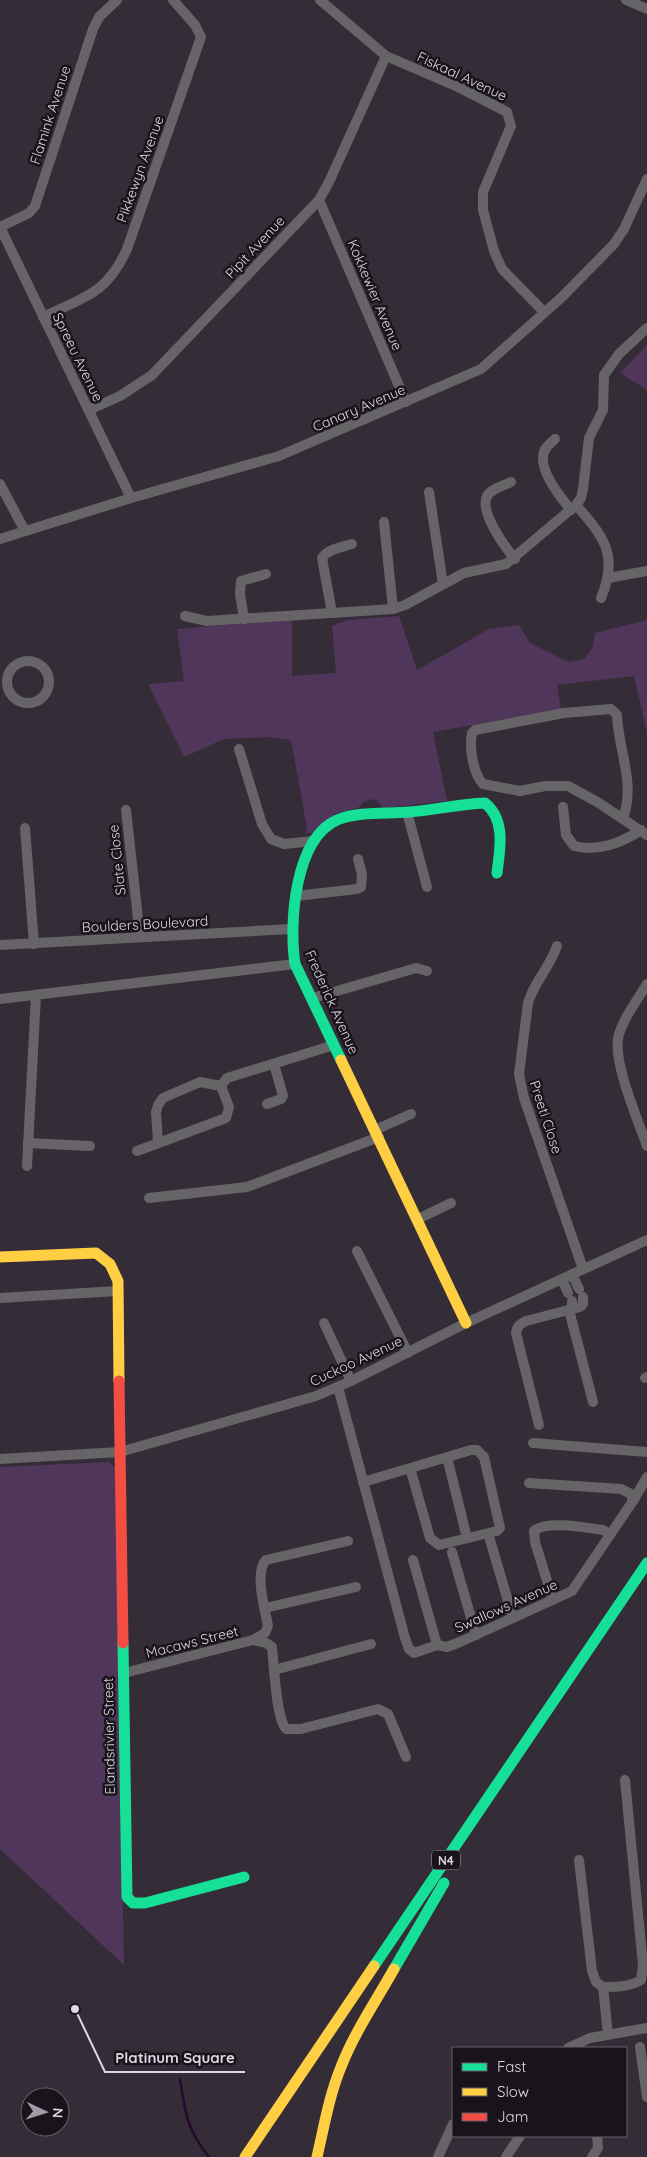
<svg xmlns="http://www.w3.org/2000/svg" width="647" height="2157" viewBox="0 0 647 2157" font-family="Quicksand,sans-serif">
<style>
.grass{fill:#51365b}
.lines{fill:none;stroke-linecap:round;stroke-linejoin:round}
.stream{stroke:#250930;stroke-width:2.5}
.street{stroke:#676468;stroke-width:10}
.fast{stroke:#16e098;stroke-width:11}
.slow{stroke:#ffcf43;stroke-width:11}
.jam{stroke:#f24e42;stroke-width:11}
.labels{text-anchor:middle;dominant-baseline:central;stroke-width:5;stroke-linejoin:round;paint-order:stroke}
.shield{fill:#19131c;stroke:#a49ca7;stroke-width:1}
.shield-label{font-size:12px;font-weight:bold;fill:#dfd6e3}
.street-label{font-size:14px;fill:#dfd6e3;stroke:#19131c}
.leader{fill:none;stroke:#dfd6e3;stroke-width:2}
.callout-dot{fill:#dfd6e3;stroke:#19131c;stroke-width:2}
.callout-label{font-size:15px;text-anchor:middle;font-weight:bold;fill:#dfd6e3;stroke:#19131c;stroke-width:5;stroke-linejoin:round;paint-order:stroke}
</style>
<rect width="100%" height="100%" fill="#342c37"/>
<!-- grass -->
<g class="grass">
<polygon points="647,345 647,390 620,373"/>
<polygon points="399,616 417,670 489,629 519,625 530,643 568,662 584,659 593,647 595,633 647,620 647,733 634,676 557,685 561,709 433,732 447,801 383,808 375,799 365,801 358,808 336,813 311,833 306,833 307,828 291,740 268,737 224,739 184,757 148,684 184,681 177,629 292,620 292,676 336,673 332,626 348,620"/>
<polygon points="109,1462 115,1467 124,1965 0,1849 0,1467"/>
</g>
<g class="lines">
<!-- stream -->
<path class="stream" d="M180 2079C185 2112 187 2130 209 2157"/>
<!-- street -->
<g class="street">
<polyline points="320,0 386,56 458,87 507,112 511,126 483,192 483,210 494,251 502,269 544,312"/>
<polyline points="626,0 647,9"/>
<polyline points="319,200 406,402"/>
<polyline points="0,227 131,498"/>
<polyline points="0,227 29,213 35,206 93,29 99,17 117,0"/>
<path d="M43 317C84 297 107 294 127 249L201 37 195 25 173 0"/>
<polyline points="89,410 120,396 152,375 319,200 329,182 386,56"/>
<path d="M555 439C552 442 548 445 546 448 534 465 560 497 571 510"/>
<path d="M511 482C505 485 491 489 487 496 479 512 505 547 515 559"/>
<polyline points="0,484 25,531"/>
<polyline points="429,492 443,584"/>
<path d="M576 505C604 537 619 555 601 598"/>
<polyline points="384,522 393,609"/>
<polyline points="0,539 131,498 279,456 481,369 562,297 614,244 624,229 647,179"/>
<polyline points="608,578 647,571"/>
<path d="M332 613 322 558C327 549 343 547 352 544"/>
<polyline points="185,616 207,621 393,609 405,605 464,573 506,564 576,505 581,498 583,489 589,438 603,410 604,375 619,354 647,328"/>
<polyline points="244,619 240,594 241,581 266,574"/>
<circle cx="28" cy="682" r="21"/>
<polyline points="239,749 262,824 271,839 284,844 313,841"/>
<path d="M563 807 566 835 574 846C597 852 622 843 641 830"/>
<polyline points="126,810 140,937"/>
<polyline points="407,812 427,887"/>
<path d="M623 818C636 784 618 749 617 715L611 709 564 713 475 730 472 733C469 748 473 773 483 784L520 791 545 786H568L599 803 647 835"/>
<polyline points="25,828 34,944"/>
<polyline points="296,896 357,889 361,887 362,874 358,859"/>
<polyline points="0,945 292,929"/>
<path d="M557 946C550 967 534 982 528 1003L519 1074 524 1098 583 1269"/>
<path d="M647 984C638 999 620 1023 618 1039 614 1065 638 1120 647 1146"/>
<polyline points="313,998 416,968 427,971"/>
<polyline points="0,999 295,964"/>
<polyline points="267,1104 281,1099 283,1096 274,1064"/>
<polyline points="375,1130 411,1114"/>
<polyline points="28,1143 90,1146"/>
<polyline points="158,1143 156,1112 158,1105 163,1098 200,1082 221,1086"/>
<polyline points="137,1151 226,1118 229,1107 221,1086 227,1078 334,1045"/>
<polyline points="27,1166 36,995"/>
<polyline points="149,1198 247,1187 379,1137"/>
<polyline points="418,1219 451,1203"/>
<polyline points="357,1251 408,1353"/>
<polyline points="572,1274 579,1289"/>
<polyline points="562,1279 568,1293"/>
<polyline points="0,1298 118,1291"/>
<polyline points="572,1301 572,1308 569,1310 593,1402"/>
<polyline points="324,1323 351,1381"/>
<polyline points="645,1378 647,1377"/>
<polyline points="338,1387 405,1638 409,1649 414,1653 437,1645 447,1647 460,1642 572,1591 633,1501 647,1477"/>
<path d="M539 1425 516 1333C517 1326 520 1324 526 1321L580 1307 583 1304V1297"/>
<polyline points="533,1443 647,1452"/>
<polyline points="447,1457 467,1538"/>
<polyline points="0,1459 120,1452 316,1396 351,1381 466,1323 647,1240"/>
<polyline points="363,1482 471,1450 477,1450 484,1457 500,1528 497,1531 439,1545 430,1538 410,1468"/>
<polyline points="529,1483 621,1489 631,1494 633,1501"/>
<polyline points="490,1540 513,1618"/>
<polyline points="452,1552 476,1635"/>
<polyline points="413,1560 437,1645"/>
<path d="M553 1600 535 1542 534 1531C546 1520 587 1528 603 1530L608 1533 609 1536"/>
<polyline points="265,1608 356,1587"/>
<path d="M253 1640 266 1643 272 1647C274 1665 276 1718 286 1729H301L378 1709 388 1714 406 1757"/>
<polyline points="274,1670 371,1644"/>
<path d="M124 1673 253 1640 265 1633 268 1626C265 1609 254 1573 266 1560L348 1541"/>
<path d="M579 1860 592 1971 596 1982 603 1987C616 1987 629 1987 641 1980L643 1965 625 1780"/>
<polyline points="603,1987 608,2034"/>
<polyline points="640,2047 647,2097"/>
<polyline points="568,2048 590,2038 647,2028"/>
<polyline points="438,2157 453,2124"/>
<polyline points="506,2157 520,2136"/>
<polyline points="592,2157 598,2148 597,2136"/>
</g>
<!-- fast -->
<g class="fast">
<path d="M341 1060 295 964C289 925 294 839 337 820 359 811 385 814 409 812 434 810 459 804 485 803 506 820 500 849 497 873"/>
<polyline points="123,1643 127,1897 133,1903 145,1903 244,1877"/>
<polyline points="374,1966 647,1563"/>
<polyline points="394,1969 444,1883"/>
</g>
<!-- slow -->
<g class="slow">
<polyline points="341,1060 466,1323"/>
<polyline points="0,1257 96,1253 110,1264 118,1281 119,1381"/>
<polyline points="245,2157 374,1966"/>
<path d="M317 2157C324 2127 329 2096 341 2067 354 2033 376 2001 394 1969"/>
</g>
<!-- jam -->
<polyline class="jam" points="119,1381 123,1643"/>
</g>
<g class="labels">
<!-- shield labels -->
<rect class="shield" x="432" y="1850.5" width="28" height="19" rx="4"/>
<g class="shield-label">
<text x="446" y="1860">N4</text>
</g>
<!-- street labels -->
<g class="street-label">
<text transform="translate(462 76) rotate(25)">Fiskaal Avenue</text>
<text transform="translate(50 115) rotate(-72)">Flamink Avenue</text>
<text transform="translate(140 169) rotate(-70)">Pikkewyn Avenue</text>
<text transform="translate(255 247) rotate(-47)">Pipit Avenue</text>
<text transform="translate(375 295) rotate(67)">Kokkewier Avenue</text>
<text transform="translate(78 357) rotate(64)">Spreeu Avenue</text>
<text transform="translate(359 408) rotate(-23)">Canary Avenue</text>
<text transform="translate(117 860) rotate(-96)">Slate Close</text>
<text transform="translate(145 924) rotate(-3)">Boulders Boulevard</text>
<text transform="translate(332 1002) rotate(66)">Frederick Avenue</text>
<text transform="translate(546 1117) rotate(72)">Preeti Close</text>
<text transform="translate(356 1361) rotate(-25)">Cuckoo Avenue</text>
<text transform="translate(506 1606) rotate(-24)">Swallows Avenue</text>
<text transform="translate(192 1642) rotate(-14)">Macaws Street</text>
<text transform="translate(109 1736) rotate(-91)">Elandsrivier Street</text>
</g>
</g>
<!-- callouts -->
<path class="leader" d="M75 2009L105 2072H245"/>
<circle class="callout-dot" cx="75" cy="2009" r="5"/>
<g class="callout-label">
<text x="175" y="2063">Platinum Square</text>
</g>
<!-- legend -->
<rect x="452" y="2047" width="175" height="90" fill="#19131c" stroke="#68616c"/>
<rect x="462" y="2063" width="25" height="8" fill="#16e098" stroke="#68616c"/>
<text x="497" y="2072" font-size="15" fill="#dfd6e3">Fast</text>
<rect x="462" y="2088" width="25" height="8" fill="#ffcf43" stroke="#68616c"/>
<text x="497" y="2097" font-size="15" fill="#dfd6e3">Slow</text>
<rect x="462" y="2113" width="25" height="8" fill="#f24e42" stroke="#68616c"/>
<text x="497" y="2122" font-size="15" fill="#dfd6e3">Jam</text>
<!-- north arrow -->
<g transform="translate(45 2112) rotate(94)"><circle r="24" fill="#19131c" stroke="#68616c"/>
<path d="M0-4L9 19L0 12L-9 19Z" fill="#a39aa7"/>
<text y="-8" font-size="14" font-weight="bold" text-anchor="middle" fill="#dfd6e3">N</text>
</g>
</svg>
